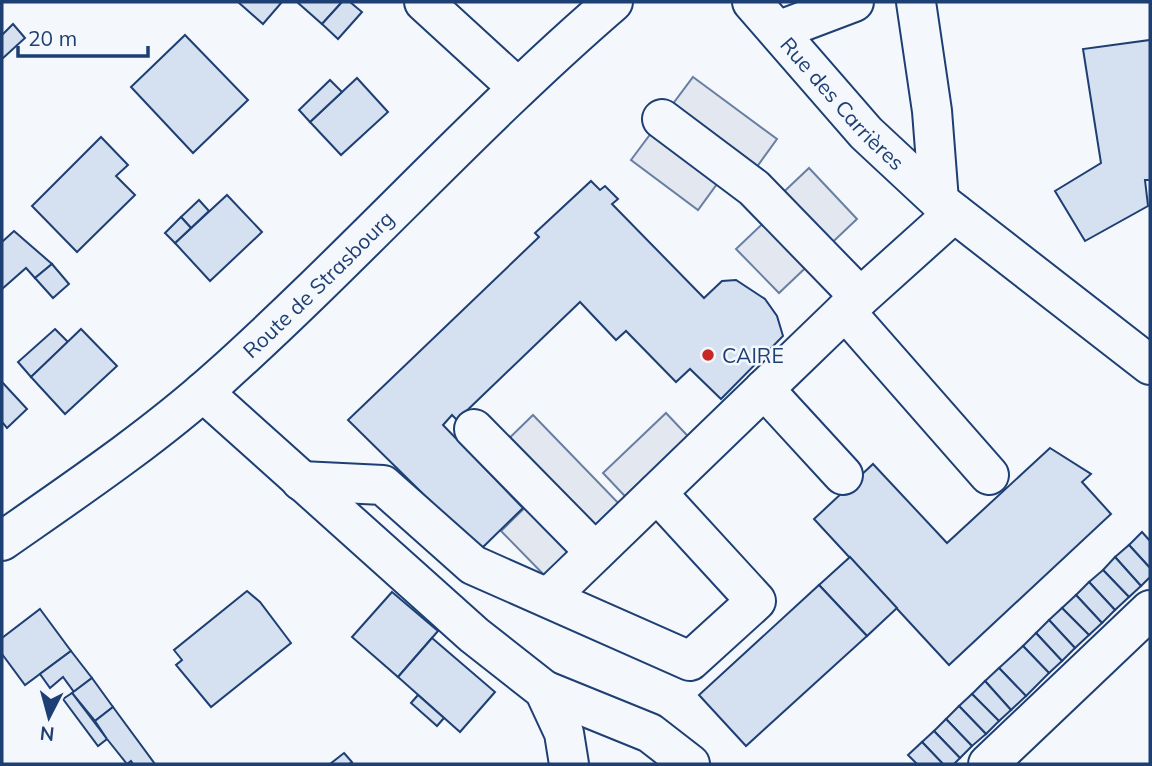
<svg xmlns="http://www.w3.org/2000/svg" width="1152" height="766" viewBox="0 0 1152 766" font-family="Mulish,sans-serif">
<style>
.parking{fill:#e3e8f0;stroke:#687fa3;stroke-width:2}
.building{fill:#d5e0f0;stroke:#1d3f73;stroke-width:2}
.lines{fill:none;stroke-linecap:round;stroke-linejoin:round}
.minor-casing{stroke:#1d3f73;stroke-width:42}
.major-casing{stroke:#1d3f73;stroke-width:42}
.minor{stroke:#f4f7fb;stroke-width:38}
.major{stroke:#f4f7fb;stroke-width:38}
.poi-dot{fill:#c62828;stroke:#f4f7fb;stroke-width:2.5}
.labels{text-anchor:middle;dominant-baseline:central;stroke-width:5;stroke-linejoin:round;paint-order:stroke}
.street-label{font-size:21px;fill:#1d3f73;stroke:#f4f7fb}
.poi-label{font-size:21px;fill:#1d3f73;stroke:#f4f7fb;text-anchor:start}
</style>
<rect width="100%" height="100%" fill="#f4f7fb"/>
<!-- parking -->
<g class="parking">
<polygon points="693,77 777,139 746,182 728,169 698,210 631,160"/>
<polygon points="809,168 857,219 779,293 736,249 777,210 771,204"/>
<polygon points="666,413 701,450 638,510 603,473"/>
<polygon points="533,415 625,510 551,582 501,531 538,495 496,451"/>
</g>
<!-- building -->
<g class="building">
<polygon points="238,2 282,2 263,24"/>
<polygon points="297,2 342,2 322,24"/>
<polygon points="342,2 350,2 362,12 338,39 322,24"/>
<polygon points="13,24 25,38 2,59 2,35"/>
<polygon points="185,35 248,100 193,153 131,87"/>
<polygon points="1150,40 1150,180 1145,180 1148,206 1085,241 1055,191 1101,163 1083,49"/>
<polygon points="357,78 388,112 341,155 310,122"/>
<polygon points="330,80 342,92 310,122 299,110"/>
<polygon points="101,137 128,165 116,176 135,195 77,252 32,206"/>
<polygon points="591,181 600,190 605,186 618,199 612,204 704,298 722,281 736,280 765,299 777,316 783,336 721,399 690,369 676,382 626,331 616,340 580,302 457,420 452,415 443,425 523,508 480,550 348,420 539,237 535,233"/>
<polygon points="227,195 262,232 210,281 175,243"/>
<polygon points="199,200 209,211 191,228 181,217"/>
<polygon points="181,217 191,228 175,243 165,233"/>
<polygon points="14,231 52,264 35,278 26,268 2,289 2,242"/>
<polygon points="52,264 69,284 53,298 35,278"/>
<polygon points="55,329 68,342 31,377 18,362"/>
<polygon points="81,329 117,366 65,414 31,377"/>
<polygon points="2,382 27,409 7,428 2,422"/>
<polygon points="1050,448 1091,474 1082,482 1111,514 949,665 814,519 873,464 947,543"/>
<polygon points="1142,532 1150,541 1150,568 1129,545"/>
<polygon points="1129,545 1150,568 1150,577 1141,586 1115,557"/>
<polygon points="850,557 897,608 867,636 819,585"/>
<polygon points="1115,557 1141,586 1129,597 1103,570"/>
<polygon points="1103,570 1129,597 1115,610 1089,582"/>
<polygon points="1089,582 1115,610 1102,623 1076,595"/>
<polygon points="819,585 867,636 746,746 699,695"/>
<polygon points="247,591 260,602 291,643 211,707 176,665 182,660 174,650"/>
<polygon points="392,592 438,631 398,677 352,637"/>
<polygon points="1076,595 1102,623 1089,635 1062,608"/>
<polygon points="1062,608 1089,635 1075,648 1049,620"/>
<polygon points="40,609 71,651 25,685 2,654 2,638"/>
<polygon points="1049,620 1075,648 1062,661 1036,633"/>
<polygon points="1036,633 1062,661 1049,673 1023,646"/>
<polygon points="432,638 495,692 460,732 398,677"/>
<polygon points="1023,646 1049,673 1026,696 999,668"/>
<polygon points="71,651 92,678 74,692 63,677 50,688 40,674"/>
<polygon points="999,668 1026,696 1011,710 985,681"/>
<polygon points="92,678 113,707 95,721 72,693"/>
<polygon points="985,681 1011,710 999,721 972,694"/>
<polygon points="72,693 107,739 98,746 63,699"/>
<polygon points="972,694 999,721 986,734 959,706"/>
<polygon points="418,695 444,718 437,726 411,703"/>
<polygon points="959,706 986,734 972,746 946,719"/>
<polygon points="113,707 155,764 133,764 131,761 127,764 107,739 95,721"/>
<polygon points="946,719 972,746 960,758 934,731"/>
<polygon points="934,731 960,758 954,764 943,764 922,742"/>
<polygon points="922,742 943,764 917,764 908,755"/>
<polygon points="344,753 352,762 349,764 330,764"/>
</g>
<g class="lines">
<defs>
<g id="minor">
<polyline points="424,2 518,88"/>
<path id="s1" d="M752 2 866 133 939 201 1150 365"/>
<polyline points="916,2 932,111 939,201"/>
<polyline points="780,30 854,2"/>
<polyline points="662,119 754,188 860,297"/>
<polyline points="845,311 989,475"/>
<polyline points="764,389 843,475"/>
<polyline points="203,392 474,635 544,690 564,733 569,764"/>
<polyline points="474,429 595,552"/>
<polyline points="301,481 383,485 473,565 690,661 756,601 657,493"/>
<polyline points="549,597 845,311 954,213"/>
<polyline points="544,690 650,733 690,764"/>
<polyline points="988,764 1150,610"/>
</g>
<g id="major">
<path id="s2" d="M2 541C75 490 151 439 218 379 354 257 475 121 613 2"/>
</g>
</defs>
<!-- minor casing -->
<use href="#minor" class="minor-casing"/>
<!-- major casing -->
<use href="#major" class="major-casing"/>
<!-- minor -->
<use href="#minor" class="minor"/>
<!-- major -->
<use href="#major" class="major"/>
</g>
<!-- markers -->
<circle class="poi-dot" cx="708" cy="355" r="7"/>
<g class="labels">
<!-- street labels -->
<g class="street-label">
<text stroke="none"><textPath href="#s1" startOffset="136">Rue des Carrières</textPath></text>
<text stroke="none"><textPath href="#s2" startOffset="408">Route de Strasbourg</textPath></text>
</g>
<!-- poi labels -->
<g class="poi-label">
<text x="722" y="355">CAIRE</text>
</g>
</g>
<!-- border -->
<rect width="1152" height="766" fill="none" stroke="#1d3f73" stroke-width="7"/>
<!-- north arrow -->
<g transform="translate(49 717) rotate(186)" stroke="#f4f7fb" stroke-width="5" paint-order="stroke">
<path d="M0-5L12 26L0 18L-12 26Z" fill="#1d3f73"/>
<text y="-10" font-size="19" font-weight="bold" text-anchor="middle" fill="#1d3f73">N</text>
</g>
<!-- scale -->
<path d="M18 46v10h130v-10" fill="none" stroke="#1d3f73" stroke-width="3.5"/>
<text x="28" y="46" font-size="21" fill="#1d3f73" stroke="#f4f7fb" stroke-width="5" paint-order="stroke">20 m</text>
</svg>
